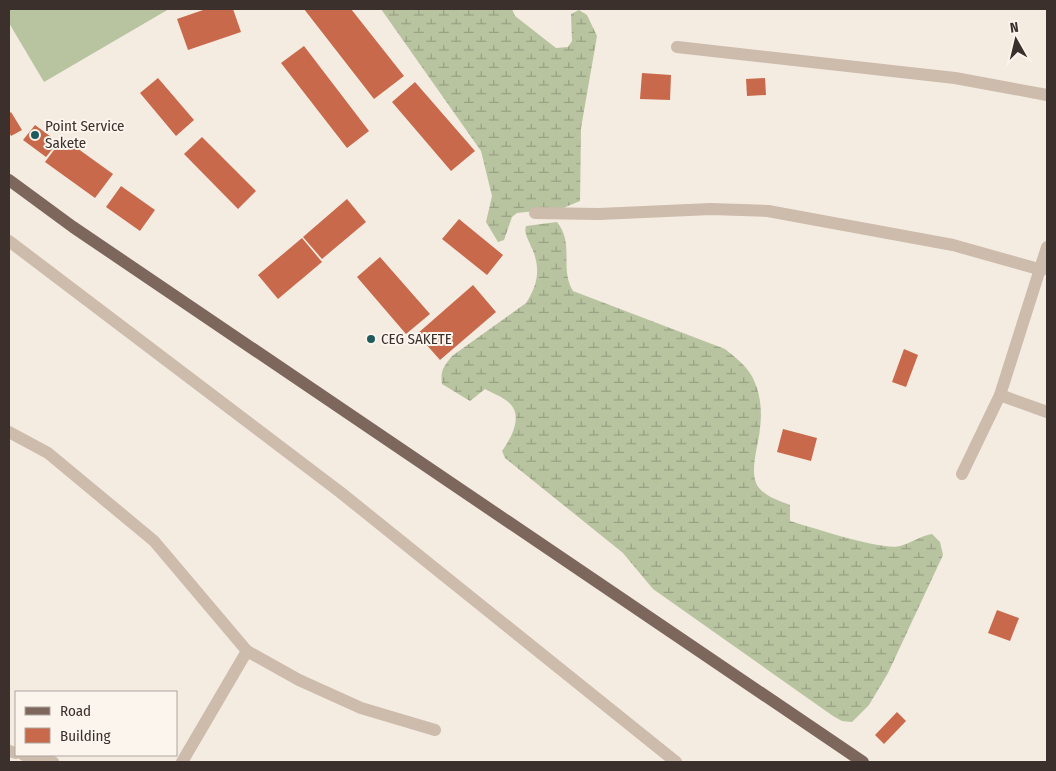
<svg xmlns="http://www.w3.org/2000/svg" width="1056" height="771" viewBox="0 0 1056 771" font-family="'Fira Sans Condensed',sans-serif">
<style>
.wetland{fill:url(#wetland-marsh)}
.pitch{fill:#b8c4a0}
.building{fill:#c8694b}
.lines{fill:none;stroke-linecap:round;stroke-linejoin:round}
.minor{stroke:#cdbbac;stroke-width:12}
.major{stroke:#7d675c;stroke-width:12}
.poi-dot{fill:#1f5a5e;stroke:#fbf5ee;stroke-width:2}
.labels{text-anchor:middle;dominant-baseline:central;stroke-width:4;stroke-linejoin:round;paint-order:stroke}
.poi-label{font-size:15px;fill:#3b302b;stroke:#fbf5ee;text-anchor:start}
</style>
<defs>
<pattern id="wetland-marsh" width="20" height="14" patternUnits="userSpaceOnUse" patternTransform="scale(1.25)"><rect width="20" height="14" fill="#b8c4a0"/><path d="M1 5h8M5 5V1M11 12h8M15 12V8" fill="none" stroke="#97a083"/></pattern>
</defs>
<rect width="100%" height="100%" fill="#f4ebe1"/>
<!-- wetland -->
<g class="wetland">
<polygon points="381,9 512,9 515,16 556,48 568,47 572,41 571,14 579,10 587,15 597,36 581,128 580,201 563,208 517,213 512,217 504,240 498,242 486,222 492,196 481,151"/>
<path d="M557 222C575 245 559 267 573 291L725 349C736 358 750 368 755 383 761 397 762 414 760 428 759 445 747 475 760 489 767 497 780 501 790 505V521C811 527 882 551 900 546 911 543 920 536 932 534L940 542 943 555 888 673 869 705 852 722 842 721 833 716 653 589 623 553 505 458 502 451C510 440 522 419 512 406 506 398 494 394 485 389L470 401 442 384C440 371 444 366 452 356L526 303C539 283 541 266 530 244 527 237 524 233 526 226Z"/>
</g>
<!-- pitch -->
<polygon class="pitch" points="9,9 169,9 44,82 9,23"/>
<!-- building -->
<g class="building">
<polygon points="206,9 233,9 241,32 188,50 177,19"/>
<polygon points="304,9 351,9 404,76 374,99"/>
<polygon points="304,46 369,131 347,148 281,63"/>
<polygon points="642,73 671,75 670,100 640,99"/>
<polygon points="158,78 194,120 176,136 140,93"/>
<polygon points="765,78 766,95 747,96 746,79"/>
<polygon points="415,82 475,151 451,171 392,102"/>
<polygon points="11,112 22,130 11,136 9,132 9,114"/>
<polygon points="35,125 58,142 46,157 23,140"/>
<polygon points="202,137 256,191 238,209 184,154"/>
<polygon points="63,138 113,174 95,198 45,162"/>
<polygon points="121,186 155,210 140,231 106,207"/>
<polygon points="347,199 366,222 322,259 303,237"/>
<polygon points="459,219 503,255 487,275 442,239"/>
<polygon points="302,238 322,262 278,299 258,275"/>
<polygon points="380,257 430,314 406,334 357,277"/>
<polygon points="473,285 496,312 440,360 417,334"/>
<polygon points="904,349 918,355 906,387 892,382"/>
<polygon points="783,429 817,438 811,461 777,452"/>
<polygon points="997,610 1019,618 1010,641 988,633"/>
<polygon points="897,712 906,721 884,744 875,735"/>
</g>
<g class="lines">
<!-- minor -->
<g class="minor">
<polyline points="677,47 955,78 1047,95"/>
<polyline points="535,213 599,214 711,209 768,211 953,245 1042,270"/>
<polyline points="9,241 340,492 676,762"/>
<polyline points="1000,395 1047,412"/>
<polyline points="9,432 48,453 154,541 247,651 299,680 361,708 435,730"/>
<polyline points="962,474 1000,395 1047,247"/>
<polyline points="9,751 16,753"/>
<polyline points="24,755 53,762"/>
<polyline points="182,762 247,651"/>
</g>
<!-- major -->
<polyline class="major" points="9,180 73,227 863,762"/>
</g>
<!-- markers -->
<g class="poi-dot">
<circle cx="35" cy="135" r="5"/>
<circle cx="371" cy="339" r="5"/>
</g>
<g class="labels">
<!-- poi labels -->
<g class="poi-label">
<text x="45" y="126">Point Service<tspan x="45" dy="17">Sakete</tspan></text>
<text x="381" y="339">CEG SAKETE</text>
</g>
</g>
<!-- border -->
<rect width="1056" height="771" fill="none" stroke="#3b302b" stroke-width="20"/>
<!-- legend -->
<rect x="15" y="691" width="162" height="65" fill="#fbf5ee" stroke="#aea6a0"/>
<rect x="25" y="707" width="25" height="8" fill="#7d675c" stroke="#aea6a0"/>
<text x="60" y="716" font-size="15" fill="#3b302b">Road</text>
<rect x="25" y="728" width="25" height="15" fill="#c8694b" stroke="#aea6a0"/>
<text x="60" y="741" font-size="15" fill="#3b302b">Building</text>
<!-- north arrow -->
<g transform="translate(1016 40) rotate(352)" stroke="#fbf5ee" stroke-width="4" paint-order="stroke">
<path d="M0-4L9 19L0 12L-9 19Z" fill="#3b302b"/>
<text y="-8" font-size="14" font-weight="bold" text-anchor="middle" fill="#3b302b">N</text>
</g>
</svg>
